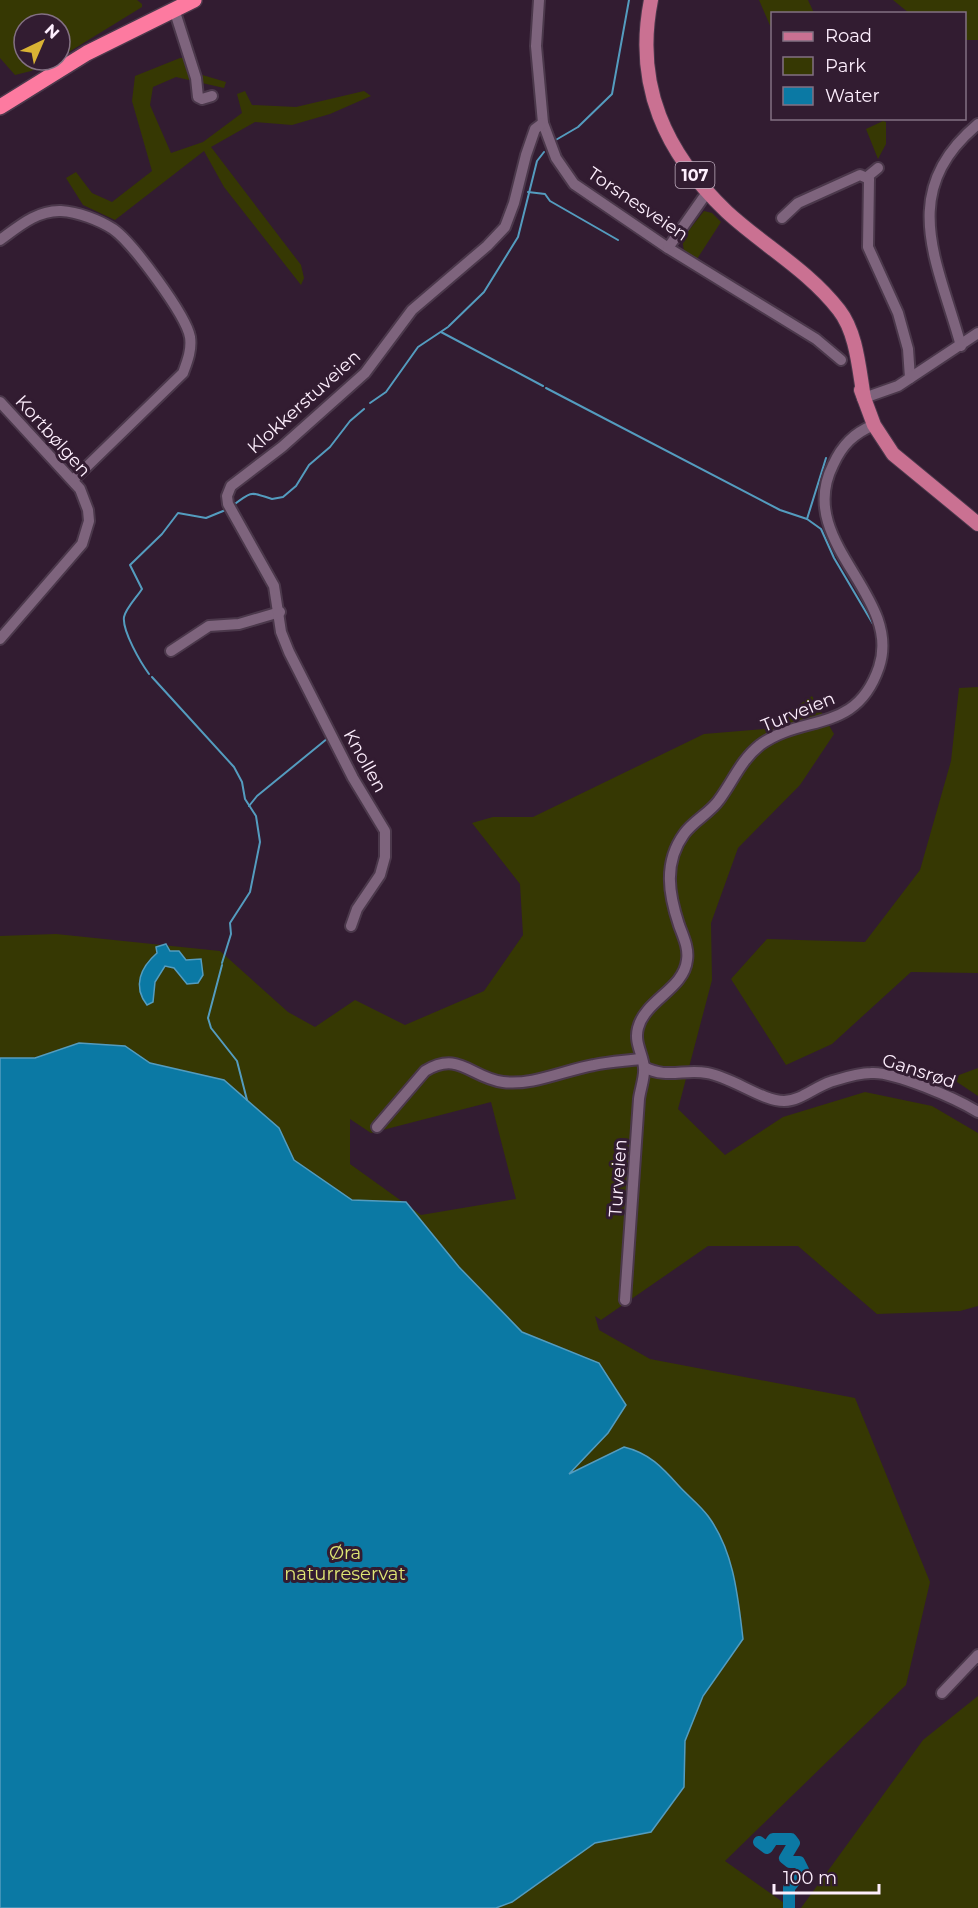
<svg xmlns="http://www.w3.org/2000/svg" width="978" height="1908" viewBox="0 0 978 1908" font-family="Montserrat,sans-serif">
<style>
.green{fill:#363803;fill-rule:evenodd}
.water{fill:#0b79a4;stroke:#549cbf;stroke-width:1.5}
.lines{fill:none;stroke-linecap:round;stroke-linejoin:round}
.stream{stroke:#549cbf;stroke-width:2}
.river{stroke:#0b79a4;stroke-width:12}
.minor-casing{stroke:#4b384b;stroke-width:14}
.major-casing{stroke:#4b384b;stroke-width:16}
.highway-casing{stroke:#4b384b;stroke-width:18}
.minor{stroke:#7e647d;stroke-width:10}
.major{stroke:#ca7192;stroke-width:14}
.highway{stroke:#fd7aa0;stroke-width:15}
.labels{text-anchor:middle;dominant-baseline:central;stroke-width:6;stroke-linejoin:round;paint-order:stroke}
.shield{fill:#321c31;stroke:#c0afc0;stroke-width:1.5}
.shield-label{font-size:16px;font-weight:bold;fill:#fdeefd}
.street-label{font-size:18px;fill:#fdeefd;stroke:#321c31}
.park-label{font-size:18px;fill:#dfe673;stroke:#321c31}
</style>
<rect width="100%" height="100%" fill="#321c31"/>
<!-- green -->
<g class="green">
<polygon points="0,0 137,0 142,4 142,7 64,55 63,50 60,55 60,24 24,24 24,60 52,60 31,71 15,75 0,58"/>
<polygon points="759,0 808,0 814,13 772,14 772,30"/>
<polygon points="893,0 978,0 978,40 965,40 964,14 909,13"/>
<polygon points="180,58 193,58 199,74 226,82 224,88 176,77 153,87 150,105 171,153 203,142 242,113 237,94 245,91 252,105 296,107 364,91 371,96 330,114 292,125 255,122 211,147 301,265 304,278 301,285 224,187 204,151 115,220 83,205 66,178 76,172 92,193 112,202 152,171 132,101 135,76"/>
<polygon points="883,121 886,122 886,144 878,159 866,129"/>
<polygon points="704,211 712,213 721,222 697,259 684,251 682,239"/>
<polygon points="978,687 978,973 911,972 832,1044 786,1065 731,979 767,939 865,942 920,870 951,761 959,688"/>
<path d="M812 696 834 734 800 785 738 848 711 923 712 980 678 1109 725 1155 783 1117 865 1092 932 1106 978 1133V1306L960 1311 877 1314 798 1246H708L601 1320 595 1316 599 1330 650 1359 855 1398 930 1582 906 1685 725 1861 791 1908H0V936L56 934 220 951 288 1012 315 1027 355 1000 405 1025 484 991 523 935 520 884 472 823 493 817H533L704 734 764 729ZM491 1102 516 1199 421 1215 350 1164V1119L371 1133Z"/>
<polygon points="978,1068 978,1096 951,1078"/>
<polygon points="978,1696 978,1908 801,1908 923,1740"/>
</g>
<!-- water -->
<g class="water">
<path d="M166 944 170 951H179L186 960 201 959 203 975 198 983 187 984 174 968 165 966 155 982 153 1002 147 1005C132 986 141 967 157 953L156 947Z"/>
<path d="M79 1043 125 1046 150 1063 224 1080 279 1128 294 1160 352 1200 406 1202 459 1267 522 1332 599 1363 626 1405 608 1433 569 1474 624 1447C649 1453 662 1467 679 1486 688 1496 700 1505 708 1516 734 1551 738 1597 743 1639L703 1696 685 1741 684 1787 651 1832 595 1843 512 1902 496 1908H0V1058H35Z"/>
</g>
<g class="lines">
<!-- stream -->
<g class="stream">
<polyline points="554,141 578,127 612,94 629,0"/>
<polyline points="528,192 545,194 550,201 618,240"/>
<polyline points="449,326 484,292 518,237 537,161 544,152"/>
<polyline points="441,332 543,386"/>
<polyline points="546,388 780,510 807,519 821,529 834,558 873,624"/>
<polyline points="370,403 386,392 418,347 448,327"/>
<path d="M232 506C253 490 250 492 272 499L283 497 296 486 309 465 330 447 350 421 364 409"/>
<polyline points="807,519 826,458"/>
<path d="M149 674C141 663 122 631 124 617 126 608 137 597 142 589L130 565 162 534 178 513 206 518 228 509"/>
<polyline points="152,677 234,767 242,782 245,799 256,816 260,842 250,892 230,923 231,934 222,963"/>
<polyline points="249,806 257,796 328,738"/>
<polyline points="222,965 208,1018 211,1028 237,1061 247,1100"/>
</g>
<!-- river -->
<polyline class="river" points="759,1842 767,1848 773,1839 791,1839 794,1843 785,1858 790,1862 799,1862 803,1870 789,1888 789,1908"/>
<defs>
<g id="minor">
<polyline points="539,0 536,46 543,123 556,158 574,184 668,248 816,339 841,360"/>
<polyline points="174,9 196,78 198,97 202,99 212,96"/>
<polyline points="867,177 878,168"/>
<polyline points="782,218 798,203 860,175 869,179 868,247 898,313 908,349 910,378"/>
<path d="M0 240C18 227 37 210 61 211 78 212 99 220 113 229 132 242 186 315 190 337 192 350 187 362 183 373L73 480"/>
<polyline points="668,248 708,191"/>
<path d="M961 346C938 262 896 192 978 124"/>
<polyline points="864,398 898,386 978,333"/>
<polyline points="0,402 80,489 88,510 89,521 82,544 0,639"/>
<polyline points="171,651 209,626 239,624 280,612"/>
<polyline points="351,926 357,909 380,875 385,857 385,831 353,778 289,652 281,632 274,586 228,504 227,496 231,486 282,447 365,373 412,310 487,246 505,227 514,203 526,155 535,129 543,123"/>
<path d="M644 1067C666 1079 684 1069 707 1073 732 1077 762 1101 784 1101 800 1101 815 1087 830 1082 843 1078 857 1073 871 1073 894 1071 957 1099 978 1112"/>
<path d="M377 1127 425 1071C459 1050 471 1078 503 1082 532 1086 565 1070 594 1065 609 1062 625 1061 640 1059"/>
<path d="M625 1300 639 1099C640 1090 645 1077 644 1068 643 1054 634 1043 638 1028 645 1000 684 989 687 960 689 948 683 936 679 925 669 895 663 863 684 834 693 821 710 813 719 800 733 781 741 760 760 745 803 713 856 735 879 667 903 595 794 542 833 465 842 445 854 433 874 425"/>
<polyline points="942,1693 978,1655"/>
</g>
<g id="major">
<path d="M651 0C634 85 665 153 727 212 764 246 808 270 839 310 857 333 859 370 864 398"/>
<polyline points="861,390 874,425 893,454 978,524"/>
</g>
<polyline id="highway" points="0,107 87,53 194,0"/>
</defs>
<!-- minor casing -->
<use href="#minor" class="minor-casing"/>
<!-- major casing -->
<use href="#major" class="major-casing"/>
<!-- highway casing -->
<use href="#highway" class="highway-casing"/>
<!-- minor -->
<use href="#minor" class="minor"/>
<!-- major -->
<use href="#major" class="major"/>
<!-- highway -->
<use href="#highway" class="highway"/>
</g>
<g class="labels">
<!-- shield labels -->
<rect class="shield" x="675.5" y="162" width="39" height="26" rx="4.5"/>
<g class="shield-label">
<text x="695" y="175">107</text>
</g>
<!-- street labels -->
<g class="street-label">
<text transform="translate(638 204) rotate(34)">Torsnesveien</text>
<text transform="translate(304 402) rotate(-42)">Klokkerstuveien</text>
<text transform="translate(53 436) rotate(48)">Kortbølgen</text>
<text transform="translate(798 712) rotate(-22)">Turveien</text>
<text transform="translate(365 761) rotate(61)">Knollen</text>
<text transform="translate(919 1071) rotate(18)">Gansrød</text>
<text transform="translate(618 1178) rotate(-86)">Turveien</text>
</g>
<!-- park labels -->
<g class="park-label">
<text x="345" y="1553">Øra<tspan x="345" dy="21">naturreservat</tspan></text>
</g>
</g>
<!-- legend -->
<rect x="771" y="12" width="195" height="108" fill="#321c31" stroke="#837083" stroke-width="1.5"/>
<rect x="783" y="32" width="30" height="9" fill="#ca7192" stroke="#837083" stroke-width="1.5"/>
<text x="825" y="42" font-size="18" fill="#fdeefd">Road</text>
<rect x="783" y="57" width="30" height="18" fill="#363803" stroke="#837083" stroke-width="1.5"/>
<text x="825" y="72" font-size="18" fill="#fdeefd">Park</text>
<rect x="783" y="87" width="30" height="18" fill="#0b79a4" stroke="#837083" stroke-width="1.5"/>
<text x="825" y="102" font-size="18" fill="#fdeefd">Water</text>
<!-- north arrow -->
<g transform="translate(42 42) rotate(44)"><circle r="28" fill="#321c31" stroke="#837083" stroke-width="1.5"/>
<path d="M0-4.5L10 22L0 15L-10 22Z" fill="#d9b334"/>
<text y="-9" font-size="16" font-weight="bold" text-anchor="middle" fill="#fdeefd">N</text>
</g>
<!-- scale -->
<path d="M774 1884v9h105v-9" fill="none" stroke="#fdeefd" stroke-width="3"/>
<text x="783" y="1884" font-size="18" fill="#fdeefd" stroke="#321c31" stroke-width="4.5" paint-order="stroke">100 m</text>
</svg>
